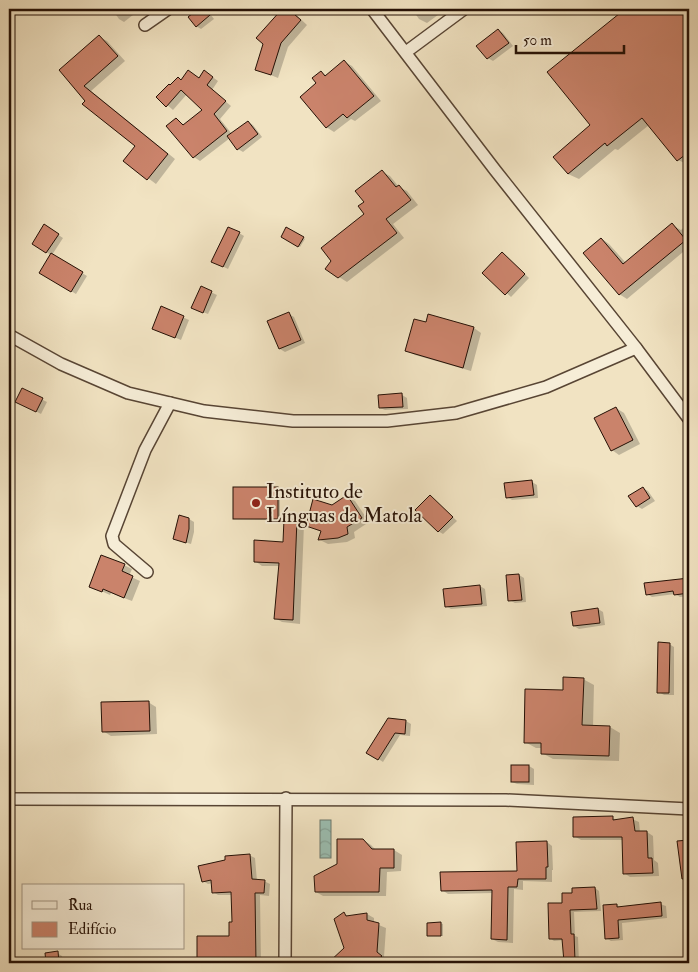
<svg xmlns="http://www.w3.org/2000/svg" width="698" height="972" viewBox="0 0 698 972" font-family="'IM FELL Double Pica',serif">
<style>
.water{fill:url(#water-waves);stroke:#6c786c}
.shadow{fill:#0003}
.building{fill:#ca836b;stroke:#251005}
.lines{fill:none;stroke-linecap:round;stroke-linejoin:round}
.minor-casing{stroke:#584534;stroke-width:14}
.minor{stroke:#f6edd7;stroke-width:11}
.poi-dot{fill:#8f2418;stroke:#f6edd7;stroke-width:2}
.labels{text-anchor:middle;dominant-baseline:central;stroke-width:4;stroke-linejoin:round;paint-order:stroke}
.poi-label{font-size:21px;fill:#251005;stroke:#f6edd7;text-anchor:start}
</style>
<defs>
<pattern id="water-waves" width="16" height="10" patternUnits="userSpaceOnUse" patternTransform="scale(1.25)"><rect width="16" height="10" fill="#9bbeb1"/><path d="M0 5q4-4 8 0t8 0" fill="none" stroke="#85a297"/></pattern>
</defs>
<rect width="100%" height="100%" fill="#f1e3c2"/>
<filter id="stains"><feTurbulence type="fractalNoise" baseFrequency=".004" numOctaves="4"/><feColorMatrix values="0 0 0 0 .2 0 0 0 0 .09 0 0 0 0 .02 0 0 0 .5 -.17"/></filter>
<radialGradient id="worn" r=".72"><stop offset=".6" stop-color="#630" stop-opacity="0"/><stop offset="1" stop-color="#630" stop-opacity=".3"/></radialGradient>
<!-- water -->
<rect class="water" x="320" y="820" width="11" height="38"/>
<!-- shadow -->
<g class="shadow">
<polygon points="112,9 136,9 138,11 124,22 119,19"/>
<polygon points="200,9 207,10 214,19 201,29 196,26 189,17"/>
<polygon points="284,9 292,11 307,25 288,47 278,78 256,69 264,43 258,38"/>
<polygon points="412,9 446,9 427,23 419,19"/>
<polygon points="623,9 689,9 689,165 678,160 649,125 618,150 615,149 579,179 568,174 592,126 625,11"/>
<polygon points="498,30 503,33 513,46 493,61 488,58 478,46"/>
<polygon points="99,37 107,41 125,61 91,91 175,159 156,184 125,161 137,146 87,101 61,71"/>
<polygon points="345,62 352,66 381,101 355,121 351,119 334,132 326,127 318,83 321,72 327,76"/>
<polygon points="211,76 218,81 212,90 231,106 220,119 232,134 248,122 253,125 262,137 243,152 238,149 230,138 200,161 194,157 176,120 185,125 203,110 187,94 173,110 158,97 171,86 182,81"/>
<polygon points="382,172 390,176 399,187 407,191 418,205 393,224 404,238 347,282 339,277 366,214 365,202"/>
<polygon points="689,223 689,247 627,299 619,294 602,239 609,244 626,263 672,225 681,230"/>
<polygon points="45,226 63,238 52,255 87,276 76,294 41,273 51,255 33,244"/>
<polygon points="287,229 305,239 300,247 283,237"/>
<polygon points="239,233 244,236 228,269 218,264"/>
<polygon points="507,257 529,278 511,297 484,273"/>
<polygon points="202,288 217,295 208,314 198,310"/>
<polygon points="162,308 189,320 181,340 159,331"/>
<polygon points="289,314 294,317 305,343 285,352 280,349 269,322"/>
<polygon points="474,328 481,333 471,371 415,355 407,351"/>
<polygon points="689,359 689,372 683,364"/>
<polygon points="23,390 47,402 41,414 17,401"/>
<polygon points="402,395 407,398 408,409 385,410 380,408"/>
<polygon points="616,408 624,413 640,444 619,455 612,450"/>
<polygon points="532,482 537,485 538,498 512,500 507,497"/>
<polygon points="643,488 648,491 655,501 642,509 637,506"/>
<polygon points="278,489 280,490 280,520 235,519"/>
<polygon points="347,497 355,501 369,522 354,532 355,538 347,542 328,544 320,540 322,532 307,526"/>
<polygon points="430,497 435,500 457,521 443,534 438,531"/>
<polygon points="189,519 194,522 194,532 191,544 175,539"/>
<polygon points="297,520 304,525 300,624 282,622 275,618 280,566 262,566 255,561 285,543"/>
<polygon points="124,565 132,569 129,576 140,581 132,601 111,593 110,595 90,586"/>
<polygon points="519,575 524,578 526,602 515,603 509,600"/>
<polygon points="689,579 689,596 680,597 675,594 652,597 647,594 646,584"/>
<polygon points="480,586 485,589 487,606 451,609 446,606 444,590"/>
<polygon points="598,609 603,612 605,625 579,629 574,626"/>
<polygon points="669,644 674,647 674,695 664,695 659,692"/>
<polygon points="583,679 594,685 593,727 610,727 620,733 619,761 553,759 542,753 542,748 536,748 525,742 564,691"/>
<polygon points="148,702 156,707 157,734 111,736 103,731"/>
<polygon points="406,721 411,724 410,736 400,735 383,762 368,752"/>
<polygon points="529,766 534,769 534,785 517,784 512,782"/>
<polygon points="612,818 617,820 632,819 639,822 640,832 647,832 653,836 654,860 658,863 659,876 630,877 624,873 623,840 581,840 574,836"/>
<polygon points="363,840 371,845 376,850 394,850 402,855 401,871 387,872 386,896 323,896 316,892 338,865"/>
<polygon points="547,842 552,846 553,870 552,870 552,882 523,881 523,890 514,889 513,943 498,942 492,939 493,893 448,894 442,890 518,872"/>
<polygon points="249,855 255,858 257,881 264,881 270,884 269,896 260,895 261,963 184,963 185,961 199,963 231,937 233,924 233,895 218,895 213,892 213,883 208,884 203,881"/>
<polygon points="595,888 599,891 601,911 574,912 575,936 578,937 579,963 569,963 565,961 564,940 554,941 550,938 563,904"/>
<polygon points="660,904 666,906 667,918 622,923 623,940 611,941 606,938 617,905 620,908"/>
<polygon points="344,914 350,917 367,914 374,918 374,923 386,928 384,957 388,960 386,963 363,963 357,962 356,963 336,963 333,960 345,948"/>
<polygon points="440,923 443,924 443,936 428,936"/>
<polygon points="57,953 62,956 63,963 48,963 47,954"/>
</g>
<!-- building -->
<g class="building">
<polygon points="198,9 204,9 210,15 196,27 188,17"/>
<polygon points="282,9 288,9 301,20 281,43 271,75 255,70 263,44 256,38"/>
<polygon points="625,9 689,9 689,152 677,161 642,118 607,146 605,143 568,174 553,157 590,125 547,72"/>
<polygon points="498,29 509,43 487,59 476,46"/>
<polygon points="99,35 118,56 84,86 168,154 147,180 123,161 135,146 82,104 85,101 59,70"/>
<polygon points="344,60 374,96 347,118 343,114 326,128 300,97 316,83 312,78 321,71 325,76"/>
<polygon points="188,70 199,78 204,70 213,77 207,85 226,101 214,114 227,131 193,158 166,126 176,118 183,125 202,110 181,90 166,107 156,97 169,84 170,85 178,77 181,80"/>
<polygon points="248,121 258,134 237,150 227,136"/>
<polygon points="382,170 396,187 399,185 411,200 386,219 397,233 338,278 325,269 331,261 321,248 364,214 358,206 364,202 355,191"/>
<polygon points="672,223 686,240 619,295 583,253 601,238 623,264"/>
<polygon points="44,224 59,234 46,253 32,244"/>
<polygon points="228,227 240,232 223,267 211,262"/>
<polygon points="286,227 304,237 298,247 281,237"/>
<polygon points="502,252 525,274 505,295 482,273"/>
<polygon points="51,253 83,272 71,292 39,273"/>
<polygon points="201,286 212,291 203,313 191,308"/>
<polygon points="161,306 184,316 175,338 152,329"/>
<polygon points="289,312 301,340 279,349 267,321"/>
<polygon points="428,314 474,327 463,368 405,351 414,319 426,322"/>
<polygon points="22,388 43,398 36,412 15,402"/>
<polygon points="402,393 403,407 379,408 378,395"/>
<polygon points="616,407 633,440 611,451 594,418"/>
<polygon points="532,480 534,495 506,498 504,483"/>
<rect x="233" y="487" width="45" height="32"/>
<polygon points="643,487 650,498 636,507 628,496"/>
<polygon points="347,495 362,518 347,527 348,534 338,538 318,540 321,531 306,526 313,499 332,505"/>
<polygon points="430,495 453,517 438,532 415,510"/>
<polygon points="179,515 189,518 189,529 186,543 173,539"/>
<polygon points="284,519 297,519 293,620 274,619 279,563 254,562 254,540 283,542"/>
<polygon points="101,555 125,564 122,571 133,576 124,598 103,589 102,592 89,587"/>
<polygon points="519,574 522,600 508,601 506,575"/>
<polygon points="689,578 689,593 674,595 673,591 646,595 644,583"/>
<polygon points="480,585 482,604 445,607 443,589"/>
<polygon points="598,608 600,623 573,626 571,612"/>
<polygon points="658,642 670,643 669,693 657,693"/>
<polygon points="563,677 584,678 582,725 610,726 609,756 541,754 541,743 524,743 525,689 563,690"/>
<polygon points="149,701 150,731 102,732 101,702"/>
<polygon points="388,718 406,720 405,734 395,733 378,760 366,753"/>
<rect x="511" y="765" width="18" height="17"/>
<polygon points="613,816 613,820 633,817 635,831 647,831 648,858 652,858 653,873 623,874 622,837 573,837 573,817"/>
<polygon points="337,839 363,839 372,849 394,849 394,868 380,868 379,892 315,892 314,876 337,864"/>
<polygon points="689,840 689,878 682,879 677,841"/>
<polygon points="547,841 548,867 546,867 546,879 518,879 517,887 508,887 507,940 491,939 492,890 441,891 440,872 517,871 516,842"/>
<polygon points="250,854 252,879 265,880 264,893 255,893 256,963 197,963 197,936 229,936 229,922 232,922 231,892 212,893 211,880 202,882 198,866 225,860 225,856"/>
<polygon points="595,887 597,909 570,910 571,934 574,934 575,961 564,962 562,939 549,939 548,903 562,903 562,893 572,893 572,888"/>
<polygon points="661,902 662,916 618,920 619,938 605,939 603,905 617,904 617,907"/>
<polygon points="344,912 346,916 367,913 367,920 379,923 377,952 382,956 374,963 349,958 344,963 328,963 344,948 334,919"/>
<polygon points="441,922 441,936 427,936 427,923"/>
<polygon points="58,951 59,963 46,963 45,953"/>
</g>
<g class="lines">
<defs>
<g id="minor">
<polyline points="372,9 495,170 636,348 689,419"/>
<polyline points="145,25 168,9"/>
<polyline points="406,52 464,9"/>
<polyline points="9,335 61,364 128,393 204,411 293,421 387,421 456,413 546,387 636,348"/>
<polyline points="147,572 114,544 112,536 145,450 170,403"/>
<polyline points="9,799 506,800 689,809"/>
<polyline points="285,963 286,798"/>
</g>
</defs>
<!-- minor casing -->
<use href="#minor" class="minor-casing"/>
<!-- minor -->
<use href="#minor" class="minor"/>
</g>
<!-- markers -->
<circle class="poi-dot" cx="256" cy="503" r="5"/>
<g class="labels">
<!-- poi labels -->
<g class="poi-label">
<text x="266" y="491">Instituto de<tspan x="266" dy="24">Línguas da Matola</tspan></text>
</g>
</g>
<!-- margin -->
<rect width="698" height="972" fill="none" stroke="#f1e3c2" stroke-width="30"/>
<rect x="10" y="10" width="678" height="952" fill="none" stroke="#251005" stroke-width="2.5"/>
<rect x="15" y="15" width="668" height="942" fill="none" stroke="#251005"/>
<!-- legend -->
<rect x="22" y="884" width="162" height="65" fill="#f6edd7" stroke="#a29583"/>
<rect x="32" y="901" width="25" height="8" fill="#f6edd7" stroke="#a29583"/>
<text x="68" y="910" font-size="15" fill="#251005">Rua</text>
<rect x="32" y="922" width="25" height="15" fill="#ca836b" stroke="#a29583"/>
<text x="68" y="934" font-size="15" fill="#251005">Edifício</text>
<!-- scale -->
<path d="M516 45v8h108v-8" fill="none" stroke="#251005" stroke-width="2.5"/>
<text x="523" y="45" font-size="15" fill="#251005" stroke="#f6edd7" stroke-width="4" paint-order="stroke">50 m</text>
<rect width="100%" height="100%" filter="url(#stains)"/>
<rect width="100%" height="100%" fill="url(#worn)"/>
</svg>
